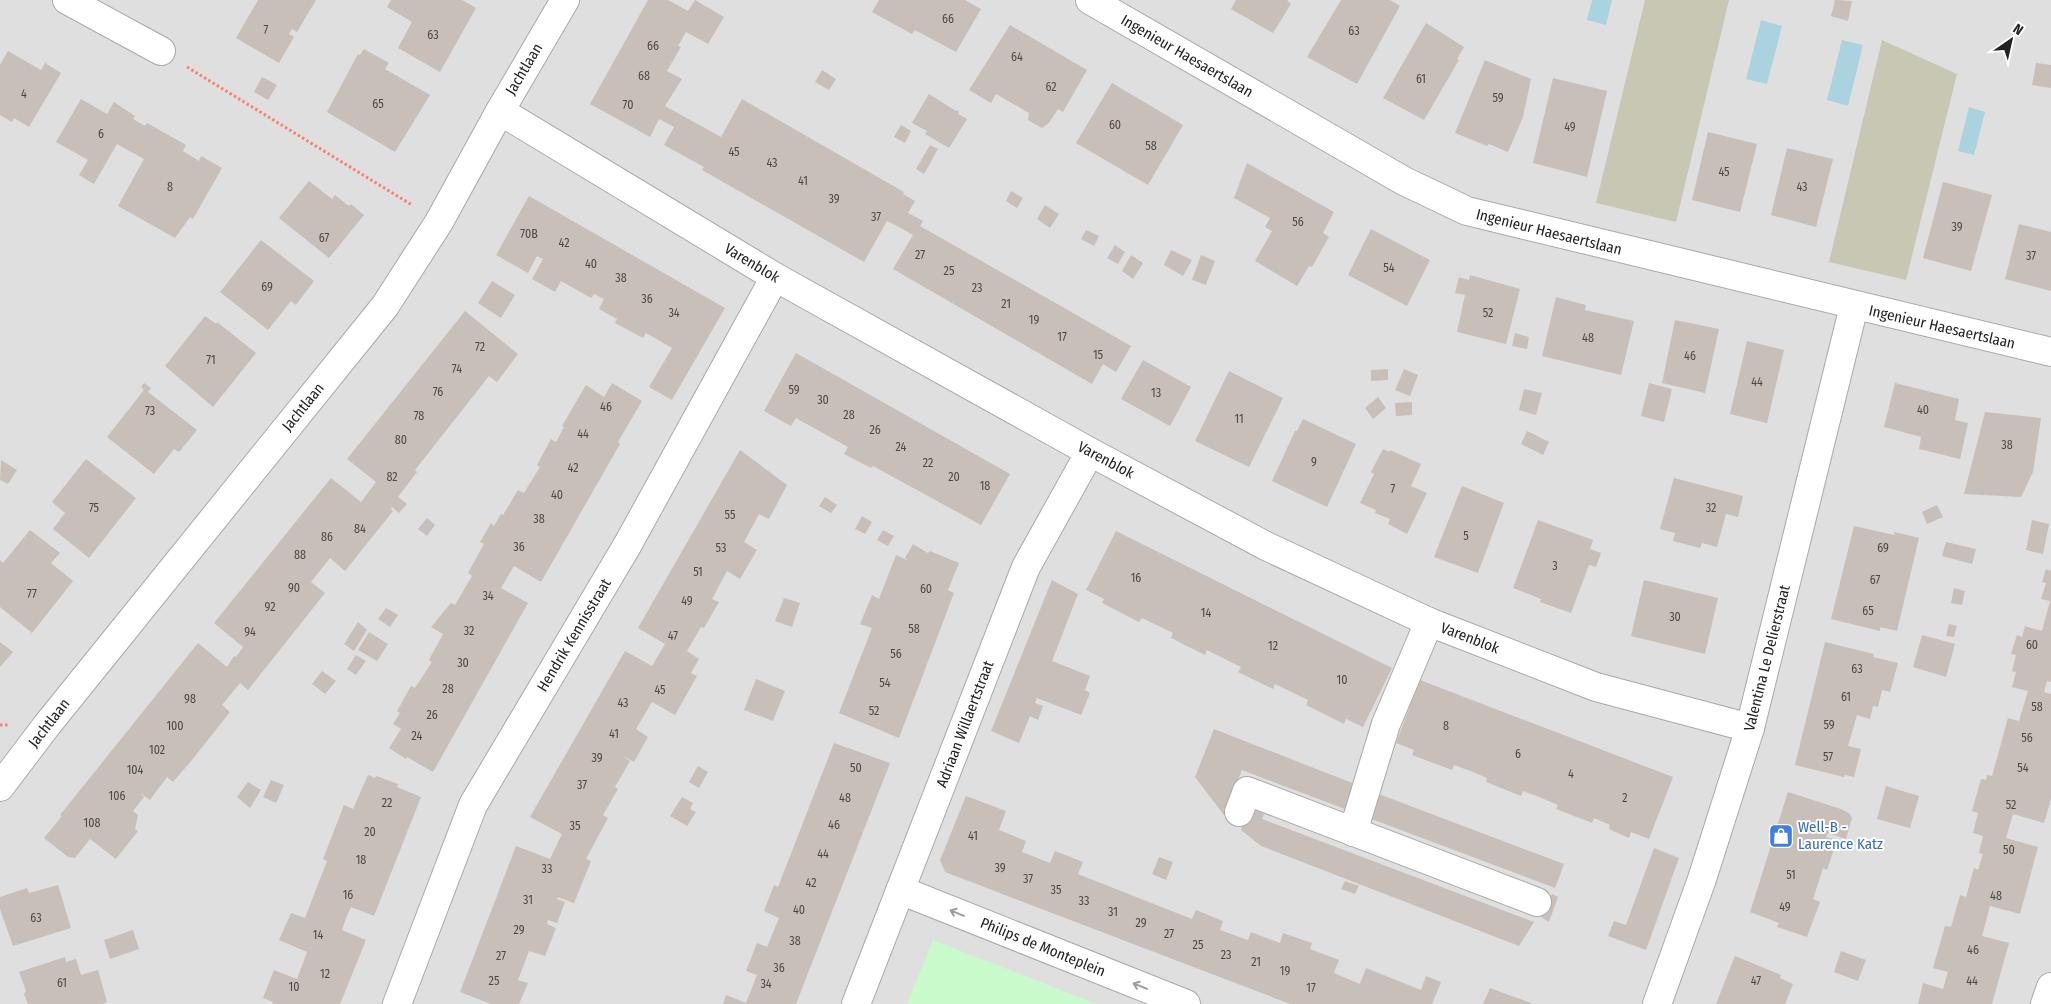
<svg xmlns="http://www.w3.org/2000/svg" width="2051" height="1004" viewBox="0 0 2051 1004" font-family="'Fira Sans Condensed',sans-serif">
<style>
.residential{fill:#e0dfdf}
.construction{fill:#c7c7b4}
.park{fill:#c8facc}
.water{fill:#aad3df}
.building{fill:#c7bfb8}
.lines{fill:none;stroke-linecap:round;stroke-linejoin:round}
.minor-casing{stroke:#a9a9a9;stroke-width:30}
.path{stroke:#fa8072;stroke-width:3;stroke-dasharray:2.5 2.5;stroke-linecap:butt}
.minor{stroke:#fff;stroke-width:28}
.oneway{stroke:#9c9c9c}
.labels{text-anchor:middle;dominant-baseline:central;stroke-width:4;stroke-linejoin:round;paint-order:stroke}
.number-label{font-size:12px;fill:#4b4948}
.street-label{font-size:15px;fill:#222;stroke:#fff}
.shop-label{font-size:15px;fill:#366cbe;stroke:#fff;text-anchor:start}
</style>
<rect width="100%" height="100%" fill="#f2efe9"/>
<!-- residential -->
<rect class="residential" x="0" y="0" width="2051" height="1004"/>
<!-- construction -->
<g class="construction">
<polygon points="1645,0 1729,0 1676,222 1596,203"/>
<polygon points="1882,40 1957,74 1906,280 1829,262"/>
</g>
<!-- park -->
<polygon class="park" points="933,940 1096,1004 907,1004"/>
<!-- water -->
<g class="water">
<polygon points="1592,0 1612,0 1606,25 1587,20"/>
<polygon points="1761,20 1782,26 1767,84 1746,79"/>
<polygon points="1842,40 1863,45 1848,106 1827,100"/>
<polygon points="1969,107 1985,112 1974,155 1958,151"/>
</g>
<!-- building -->
<g class="building">
<polygon points="258,0 316,0 297,32 292,29 289,34 294,37 279,63 236,38"/>
<polygon points="391,0 462,0 476,8 440,72 398,48 412,22 387,7"/>
<polygon points="648,0 668,0 688,11 695,0 724,17 708,44 686,32 678,46 681,47 667,71 682,79 665,106 721,137 742,99 904,192 903,194 915,201 908,213 923,221 920,226 1131,346 1116,372 1103,364 1092,384 893,269 913,235 899,227 887,221 864,262 702,170 704,167 664,145 674,127 659,119 650,137 590,104"/>
<polygon points="879,0 965,0 981,9 956,52 915,30 912,34 872,12"/>
<polygon points="1236,0 1287,0 1291,4 1273,33 1231,9"/>
<polygon points="1341,0 1390,0 1400,6 1357,84 1307,57"/>
<polygon points="1835,0 1852,1 1848,21 1831,16"/>
<polygon points="1426,23 1464,47 1457,59 1459,60 1424,120 1383,98"/>
<polygon points="1010,25 1087,70 1063,112 1058,109 1049,123 1042,128 1028,120 1029,113 996,94 991,103 969,90"/>
<polygon points="364,49 389,63 385,69 430,95 395,152 327,112 358,54 360,55"/>
<polygon points="8,51 41,70 45,63 61,73 29,127 14,118 12,122 0,115 0,65"/>
<polygon points="1485,60 1531,79 1523,117 1508,152 1489,144 1487,146 1455,133"/>
<polygon points="2036,63 2051,65 2051,88 2032,85"/>
<polygon points="822,70 836,79 829,90 815,82"/>
<polygon points="262,77 277,85 268,100 254,92"/>
<polygon points="1553,78 1607,91 1587,177 1533,163"/>
<polygon points="1112,83 1183,125 1148,185 1076,143"/>
<polygon points="929,94 956,111 957,110 959,112 958,114 967,119 949,148 925,134 927,131 912,123"/>
<polygon points="81,99 107,114 114,102 135,116 133,119 145,126 147,123 186,145 183,151 199,161 201,156 222,168 193,219 190,217 175,238 118,206 144,159 117,144 94,184 79,175 88,160 56,142"/>
<polygon points="901,125 911,131 905,143 894,137"/>
<polygon points="1708,132 1757,144 1740,212 1692,200"/>
<polygon points="930,145 938,149 924,174 916,169"/>
<polygon points="1787,148 1833,159 1816,227 1771,215"/>
<polygon points="1247,163 1334,212 1323,233 1329,237 1312,267 1309,266 1297,286 1255,261 1272,231 1265,227 1270,218 1234,198"/>
<polygon points="309,181 332,199 335,195 349,206 351,204 364,215 329,258 279,218"/>
<polygon points="1943,182 1992,195 1971,271 1923,258"/>
<polygon points="1011,191 1023,198 1017,208 1006,201"/>
<polygon points="529,196 725,308 672,400 649,387 672,348 646,333 643,338 615,323 617,319 599,309 604,299 594,294 591,298 561,281 555,292 532,279 543,259 537,256 528,273 496,255"/>
<polygon points="1045,205 1059,214 1050,228 1037,219"/>
<polygon points="2019,224 2051,232 2051,291 2005,279"/>
<polygon points="1371,229 1430,260 1407,306 1348,275"/>
<polygon points="1086,230 1099,236 1094,246 1081,239"/>
<polygon points="261,240 314,281 296,305 291,301 268,330 220,292"/>
<polygon points="1115,245 1125,252 1118,264 1107,258"/>
<polygon points="1171,250 1192,260 1183,276 1164,265"/>
<polygon points="1131,255 1143,263 1133,279 1122,271"/>
<polygon points="1201,255 1215,261 1206,285 1192,280"/>
<polygon points="1470,275 1520,289 1506,344 1457,332 1465,295 1455,293 1459,277 1469,280"/>
<polygon points="492,281 515,295 501,318 478,303"/>
<polygon points="1556,297 1586,305 1585,310 1634,321 1621,375 1542,356"/>
<polygon points="465,311 518,354 497,382 489,376 415,470 417,472 398,497 407,504 399,513 392,507 391,509 393,511 345,571 330,558 311,582 325,593 248,690 240,683 222,705 230,712 192,760 173,782 167,777 150,800 140,793 144,797 133,811 138,815 135,829 138,831 116,859 90,839 75,858 68,857 44,838 62,816 60,815 198,643 227,667 234,656 236,657 243,647 214,623 331,478 361,502 376,482 347,459"/>
<polygon points="205,316 216,324 217,322 256,353 213,407 165,366"/>
<polygon points="1675,320 1719,329 1705,393 1662,383"/>
<polygon points="1515,333 1529,337 1527,349 1512,346"/>
<polygon points="1747,341 1784,350 1767,423 1730,414"/>
<polygon points="796,353 1010,474 981,525 873,466 871,468 844,454 848,447 796,418 791,426 764,411"/>
<polygon points="1143,360 1191,387 1170,426 1121,399"/>
<polygon points="1388,369 1388,380 1371,381 1371,370"/>
<polygon points="1404,369 1418,375 1410,396 1395,390"/>
<polygon points="1229,371 1283,398 1249,467 1195,441"/>
<polygon points="144,383 151,388 148,392 197,430 179,452 174,449 154,474 107,437 144,390 141,387"/>
<polygon points="612,383 642,401 618,442 620,444 541,582 514,566 501,588 528,603 433,772 407,757 406,759 389,748 401,729 393,724 400,713 397,711 411,686 415,688 432,662 429,660 443,634 431,627 451,603 455,605 472,576 468,573 484,544 480,542 491,523 494,526 501,514 503,515 518,490 524,493 540,467 537,465 551,439 556,442 564,427 562,426 586,385 604,397"/>
<polygon points="1649,383 1672,389 1664,422 1641,416"/>
<polygon points="1895,383 1959,399 1955,420 1968,423 1960,459 1919,449 1921,437 1884,427"/>
<polygon points="1524,389 1542,393 1536,415 1519,410"/>
<polygon points="1378,397 1386,408 1373,419 1365,408"/>
<polygon points="1412,402 1412,415 1396,416 1395,403"/>
<polygon points="1985,412 2041,418 2033,472 2021,497 1964,494"/>
<polygon points="1303,419 1356,444 1327,507 1272,481 1295,431 1297,431"/>
<polygon points="1527,431 1549,442 1543,455 1521,444"/>
<polygon points="1383,449 1389,452 1390,450 1421,464 1411,486 1427,493 1407,534 1388,524 1390,519 1375,513 1376,510 1360,503 1374,474 1371,472"/>
<polygon points="740,450 787,485 769,519 759,514 744,542 757,550 740,579 727,571 712,599 719,602 704,628 701,627 687,651 699,659 691,673 697,676 675,715 652,702 636,729 648,737 634,762 621,755 630,761 615,787 618,789 603,815 608,818 586,859 591,861 574,903 558,897 557,899 565,902 557,923 548,920 547,924 556,928 545,956 529,951 518,980 528,983 519,1004 491,1004 460,992 516,846 550,859 562,834 530,817 625,651 652,666 665,644 638,628"/>
<polygon points="86,459 136,498 89,558 53,529 65,513 52,502"/>
<polygon points="1,460 17,470 8,484 0,480"/>
<polygon points="1674,478 1743,496 1738,517 1726,514 1717,547 1702,543 1700,548 1673,541 1675,533 1660,529"/>
<polygon points="1462,486 1504,503 1478,573 1434,557"/>
<polygon points="825,497 837,505 831,513 819,506"/>
<polygon points="1937,505 1943,517 1927,524 1922,512"/>
<polygon points="862,516 872,522 865,534 855,529"/>
<polygon points="427,518 435,525 427,536 418,529"/>
<polygon points="1538,520 1593,540 1590,549 1601,553 1596,567 1589,565 1571,613 1540,602 1541,599 1513,588"/>
<polygon points="2032,520 2049,524 2043,554 2026,550"/>
<polygon points="1854,526 1894,535 1895,532 1919,538 1897,631 1880,627 1880,631 1831,619"/>
<polygon points="30,530 60,553 51,563 73,581 32,633 0,607 0,560 3,563"/>
<polygon points="883,530 894,536 888,546 877,540"/>
<polygon points="1116,531 1392,668 1363,727 1346,719 1344,724 1306,705 1308,700 1275,684 1273,689 1238,672 1241,667 1207,650 1205,655 1171,638 1173,633 1142,618 1139,622 1102,603 1104,599 1086,590"/>
<polygon points="1946,542 1976,549 1972,564 1942,556"/>
<polygon points="913,544 928,553 930,551 959,563 948,590 954,593 899,738 839,713 872,628 860,624 872,595 879,599 896,555 909,561 905,558"/>
<polygon points="2046,569 2051,571 2051,682 2047,681 2044,692 2051,694 2051,799 2044,823 2013,814 2006,838 2038,847 2020,914 1990,906 1982,936 2009,943 1992,1004 1918,1004 1923,983 1943,989 1948,972 1933,968 1945,926 1951,927 1960,895 1966,897 1974,868 1978,870 1983,854 1979,853 1983,836 1973,833 1978,813 1972,811 1981,779 1986,780 1987,775 1992,776 2008,718 2019,721 2028,691 2012,687 2016,672 2012,671 2016,655 2011,654 2017,635 2022,637 2025,626 2042,631 2050,601 2041,599 2046,583 2042,582"/>
<polygon points="1052,580 1078,594 1052,661 1090,676 1085,690 1090,693 1081,715 1037,698 1035,703 1043,706 1038,720 1030,716 1019,743 991,731"/>
<polygon points="1644,580 1718,598 1705,654 1631,636"/>
<polygon points="1954,588 1965,591 1962,605 1951,603"/>
<polygon points="784,598 800,603 792,627 775,621"/>
<polygon points="386,608 398,615 390,627 378,619"/>
<polygon points="358,622 367,630 354,651 344,644"/>
<polygon points="1949,624 1957,626 1954,637 1946,636"/>
<polygon points="369,632 388,644 377,661 358,650"/>
<polygon points="1922,635 1955,644 1946,677 1913,667"/>
<polygon points="0,642 13,652 0,667"/>
<polygon points="1825,642 1874,654 1873,657 1898,663 1890,692 1882,690 1878,707 1873,706 1870,719 1857,715 1848,746 1861,749 1854,777 1845,775 1844,777 1795,765"/>
<polygon points="356,655 366,661 356,675 347,669"/>
<polygon points="322,671 336,681 325,694 312,684"/>
<polygon points="756,679 785,691 773,721 744,710"/>
<polygon points="1420,680 1673,777 1649,839 1631,832 1629,838 1609,829 1610,825 1594,818 1592,823 1556,809 1558,805 1539,797 1523,791 1521,796 1486,782 1487,778 1473,772 1454,765 1452,770 1412,755 1414,750 1396,743"/>
<polygon points="1214,729 1360,786 1350,811 1242,770 1224,815 1195,777"/>
<polygon points="834,743 890,763 796,1004 723,1004 726,995 746,1003 757,975 746,971 757,943 767,947 779,918 764,911 774,885 778,887"/>
<polygon points="698,766 708,772 699,788 689,782"/>
<polygon points="368,775 375,778 376,776 398,784 397,787 421,797 374,916 351,907 346,918 342,930 366,940 340,1004 272,1004 273,1002 263,998 274,970 297,979 307,952 279,940 291,913 305,918 327,861 323,859 344,805 353,809"/>
<polygon points="271,780 284,785 276,803 263,797"/>
<polygon points="248,782 261,790 250,808 237,797"/>
<polygon points="1886,786 1919,796 1910,828 1877,819"/>
<polygon points="1788,792 1841,809 1849,813 1852,818 1846,839 1828,833 1826,837 1837,840 1827,870 1823,868 1813,899 1820,902 1807,937 1777,927 1779,923 1750,912"/>
<polygon points="1376,793 1564,864 1555,888 1366,817"/>
<polygon points="966,796 1006,811 999,830 1026,841 1022,852 1050,863 1055,851 1083,862 1078,874 1192,919 1196,910 1223,921 1220,930 1248,940 1251,932 1280,943 1283,933 1312,943 1310,949 1339,960 1334,973 1360,984 1366,968 1421,990 1426,976 1441,982 1432,1004 1290,1004 945,872 940,860"/>
<polygon points="682,797 693,803 690,809 696,812 687,826 670,816"/>
<polygon points="1250,808 1264,814 1262,819 1534,922 1519,946 1261,846 1241,830"/>
<polygon points="1654,848 1679,858 1646,950 1608,936 1614,921 1626,925"/>
<polygon points="1159,857 1173,862 1166,880 1152,874"/>
<polygon points="1345,881 1359,886 1355,894 1341,889"/>
<polygon points="58,885 71,928 13,946 0,909 0,897 27,888 29,893"/>
<polygon points="1552,894 1558,897 1549,922 1538,915"/>
<polygon points="133,930 139,949 110,959 104,940"/>
<polygon points="1841,951 1866,960 1858,981 1834,972"/>
<polygon points="1735,956 1781,975 1780,978 1793,984 1785,1004 1716,1004"/>
<polygon points="65,957 66,962 76,959 81,975 98,970 107,1002 103,1004 28,1004 24,994 26,991 19,972"/>
<polygon points="1490,988 1520,999 1533,1004 1483,1004"/>
</g>
<g class="lines">
<defs>
<g id="minor">
<polyline points="67,0 161,51"/>
<polyline points="1090,0 1404,181 1467,211 2051,352"/>
<polyline points="500,111 775,277 1090,452 1266,546 1429,622 1596,687 1750,728"/>
<polyline points="0,787 47,725 385,306 439,222 500,111 565,0"/>
<polyline points="1239,812 1247,791 1537,902"/>
<polyline points="1353,832 1386,724 1429,622"/>
<polyline points="900,890 1186,1004"/>
<polyline points="397,1004 473,805 628,544 775,277"/>
<polyline points="856,1004 1026,567 1090,452"/>
<polyline points="1657,1004 1702,879 1750,728 1854,306"/>
<polyline points="2045,1004 2051,987"/>
</g>
</defs>
<!-- minor casing -->
<use href="#minor" class="minor-casing"/>
<!-- path -->
<g class="path">
<polyline points="187,67 412,205"/>
<polyline points="0,725 8,725"/>
</g>
<!-- minor -->
<use href="#minor" class="minor"/>
</g>
<!-- one-way arrows -->
<defs><path id="oneway-shaft" d="M-6 0H5M1.5-3L5.5 0L1.5 3" fill="none" stroke-width="1.6" stroke-linecap="round" stroke-linejoin="round" transform="scale(1.25)"/></defs>
<g class="oneway">
<use href="#oneway-shaft" transform="translate(957 913) rotate(-158)"/>
<use href="#oneway-shaft" transform="translate(1140 986) rotate(-158)"/>
</g>
<!-- icons -->
<defs>
<symbol id="shop-square" viewBox="-11 -11 22 22"><rect x="-9" y="-9" width="18" height="18" rx="4" fill="#3f7fe0" stroke="#fff"/><path d="M-5-2.5h2.3a2.7 3.5 0 0 1 5.4 0H5L5.5 6h-11ZM-1.5-2.5h3a1.5 2.3 0 0 0-3 0Z" fill="#fff"/></symbol>
</defs>
<g fill-rule="evenodd">
<use href="#shop-square" x="1767" y="822" width="28" height="28"/>
</g>
<g class="labels">
<!-- number labels -->
<g class="number-label">
<text x="948" y="19">66</text>
<text x="266" y="30">7</text>
<text x="1354" y="31">63</text>
<text x="433" y="35">63</text>
<text x="653" y="46">66</text>
<text x="1017" y="57">64</text>
<text x="644" y="76">68</text>
<text x="1421" y="79">61</text>
<text x="1051" y="87">62</text>
<text x="24" y="94">4</text>
<text x="1498" y="98">59</text>
<text x="378" y="104">65</text>
<text x="628" y="105">70</text>
<text x="1115" y="125">60</text>
<text x="1570" y="127">49</text>
<text x="101" y="134">6</text>
<text x="1151" y="146">58</text>
<text x="734" y="152">45</text>
<text x="772" y="163">43</text>
<text x="1724" y="172">45</text>
<text x="803" y="181">41</text>
<text x="170" y="187">8</text>
<text x="1802" y="187">43</text>
<text x="834" y="199">39</text>
<text x="876" y="217">37</text>
<text x="1298" y="222">56</text>
<text x="1957" y="227">39</text>
<text x="529" y="234">70B</text>
<text x="324" y="238">67</text>
<text x="564" y="243">42</text>
<text x="920" y="255">27</text>
<text x="2031" y="256">37</text>
<text x="591" y="264">40</text>
<text x="1389" y="268">54</text>
<text x="949" y="271">25</text>
<text x="621" y="278">38</text>
<text x="267" y="287">69</text>
<text x="977" y="288">23</text>
<text x="647" y="299">36</text>
<text x="1006" y="304">21</text>
<text x="674" y="313">34</text>
<text x="1488" y="313">52</text>
<text x="1034" y="320">19</text>
<text x="1062" y="337">17</text>
<text x="1588" y="338">48</text>
<text x="480" y="347">72</text>
<text x="1098" y="355">15</text>
<text x="1690" y="356">46</text>
<text x="211" y="360">71</text>
<text x="457" y="369">74</text>
<text x="1757" y="382">44</text>
<text x="794" y="390">59</text>
<text x="438" y="392">76</text>
<text x="1156" y="393">13</text>
<text x="823" y="400">30</text>
<text x="606" y="407">46</text>
<text x="1923" y="410">40</text>
<text x="150" y="411">73</text>
<text x="849" y="415">28</text>
<text x="419" y="416">78</text>
<text x="1239" y="419">11</text>
<text x="875" y="430">26</text>
<text x="583" y="434">44</text>
<text x="401" y="440">80</text>
<text x="2007" y="445">38</text>
<text x="901" y="447">24</text>
<text x="1314" y="462">9</text>
<text x="928" y="463">22</text>
<text x="573" y="468">42</text>
<text x="392" y="477">82</text>
<text x="954" y="477">20</text>
<text x="985" y="486">18</text>
<text x="1393" y="489">7</text>
<text x="557" y="495">40</text>
<text x="94" y="508">75</text>
<text x="1711" y="508">32</text>
<text x="730" y="515">55</text>
<text x="539" y="519">38</text>
<text x="360" y="529">84</text>
<text x="1466" y="536">5</text>
<text x="327" y="537">86</text>
<text x="519" y="547">36</text>
<text x="721" y="548">53</text>
<text x="1883" y="548">69</text>
<text x="300" y="555">88</text>
<text x="1555" y="566">3</text>
<text x="698" y="572">51</text>
<text x="1136" y="578">16</text>
<text x="1875" y="580">67</text>
<text x="294" y="588">90</text>
<text x="926" y="589">60</text>
<text x="32" y="594">77</text>
<text x="488" y="596">34</text>
<text x="687" y="601">49</text>
<text x="270" y="607">92</text>
<text x="1868" y="611">65</text>
<text x="1206" y="613">14</text>
<text x="1675" y="617">30</text>
<text x="914" y="629">58</text>
<text x="469" y="631">32</text>
<text x="250" y="632">94</text>
<text x="673" y="636">47</text>
<text x="2032" y="645">60</text>
<text x="1273" y="646">12</text>
<text x="896" y="654">56</text>
<text x="463" y="663">30</text>
<text x="1857" y="669">63</text>
<text x="1342" y="680">10</text>
<text x="885" y="683">54</text>
<text x="448" y="689">28</text>
<text x="660" y="690">45</text>
<text x="1846" y="697">61</text>
<text x="190" y="699">98</text>
<text x="623" y="703">43</text>
<text x="2037" y="707">58</text>
<text x="874" y="711">52</text>
<text x="432" y="715">26</text>
<text x="1829" y="725">59</text>
<text x="175" y="726">100</text>
<text x="1446" y="726">8</text>
<text x="614" y="734">41</text>
<text x="417" y="736">24</text>
<text x="2027" y="738">56</text>
<text x="157" y="750">102</text>
<text x="1518" y="754">6</text>
<text x="1828" y="757">57</text>
<text x="597" y="758">39</text>
<text x="856" y="768">50</text>
<text x="2023" y="768">54</text>
<text x="135" y="770">104</text>
<text x="1571" y="774">4</text>
<text x="582" y="785">37</text>
<text x="117" y="796">106</text>
<text x="845" y="798">48</text>
<text x="1625" y="798">2</text>
<text x="387" y="803">22</text>
<text x="2011" y="805">52</text>
<text x="92" y="823">108</text>
<text x="834" y="825">46</text>
<text x="575" y="826">35</text>
<text x="370" y="832">20</text>
<text x="973" y="836">41</text>
<text x="2009" y="850">50</text>
<text x="823" y="854">44</text>
<text x="361" y="860">18</text>
<text x="1000" y="868">39</text>
<text x="547" y="869">33</text>
<text x="1791" y="875">51</text>
<text x="1028" y="879">37</text>
<text x="811" y="883">42</text>
<text x="1056" y="890">35</text>
<text x="348" y="895">16</text>
<text x="1996" y="896">48</text>
<text x="528" y="900">31</text>
<text x="1084" y="901">33</text>
<text x="1785" y="907">49</text>
<text x="799" y="910">40</text>
<text x="1113" y="912">31</text>
<text x="36" y="918">63</text>
<text x="1141" y="923">29</text>
<text x="519" y="930">29</text>
<text x="1169" y="934">27</text>
<text x="318" y="935">14</text>
<text x="795" y="941">38</text>
<text x="1198" y="945">25</text>
<text x="1973" y="950">46</text>
<text x="1226" y="955">23</text>
<text x="501" y="956">27</text>
<text x="1256" y="962">21</text>
<text x="779" y="968">36</text>
<text x="1285" y="971">19</text>
<text x="325" y="974">12</text>
<text x="494" y="981">25</text>
<text x="1756" y="981">47</text>
<text x="1972" y="981">44</text>
<text x="62" y="983">61</text>
<text x="766" y="984">34</text>
<text x="294" y="987">10</text>
<text x="1311" y="988">17</text>
</g>
<!-- street labels -->
<g class="street-label">
<text transform="translate(1187 56) rotate(30)">Ingenieur Haesaertslaan</text>
<text transform="translate(524 69) rotate(-59)">Jachtlaan</text>
<text transform="translate(1549 232) rotate(14)">Ingenieur Haesaertslaan</text>
<text transform="translate(752 263) rotate(31)">Varenblok</text>
<text transform="translate(1942 327) rotate(13)">Ingenieur Haesaertslaan</text>
<text transform="translate(303 407) rotate(-51)">Jachtlaan</text>
<text transform="translate(1106 460) rotate(28)">Varenblok</text>
<text transform="translate(574 635) rotate(-59)">Hendrik Kennisstraat</text>
<text transform="translate(1470 638) rotate(21)">Varenblok</text>
<text transform="translate(1767 658) rotate(-76)">Valentina Le Delierstraat</text>
<text transform="translate(49 723) rotate(-52)">Jachtlaan</text>
<text transform="translate(965 724) rotate(-69)">Adriaan Willaertstraat</text>
<text transform="translate(1043 947) rotate(22)">Philips de Monteplein</text>
</g>
<!-- shop labels -->
<g class="shop-label">
<text x="1798" y="827">Well-B -<tspan x="1798" dy="17">Laurence Katz</tspan></text>
</g>
</g>
<!-- north arrow -->
<g transform="translate(2011 40) rotate(34)" stroke="#ffffff" stroke-width="4" paint-order="stroke">
<path d="M0-4L9 19L0 12L-9 19Z" fill="#222222"/>
<text y="-8" font-size="14" font-weight="bold" text-anchor="middle" fill="#222222">N</text>
</g>
</svg>
